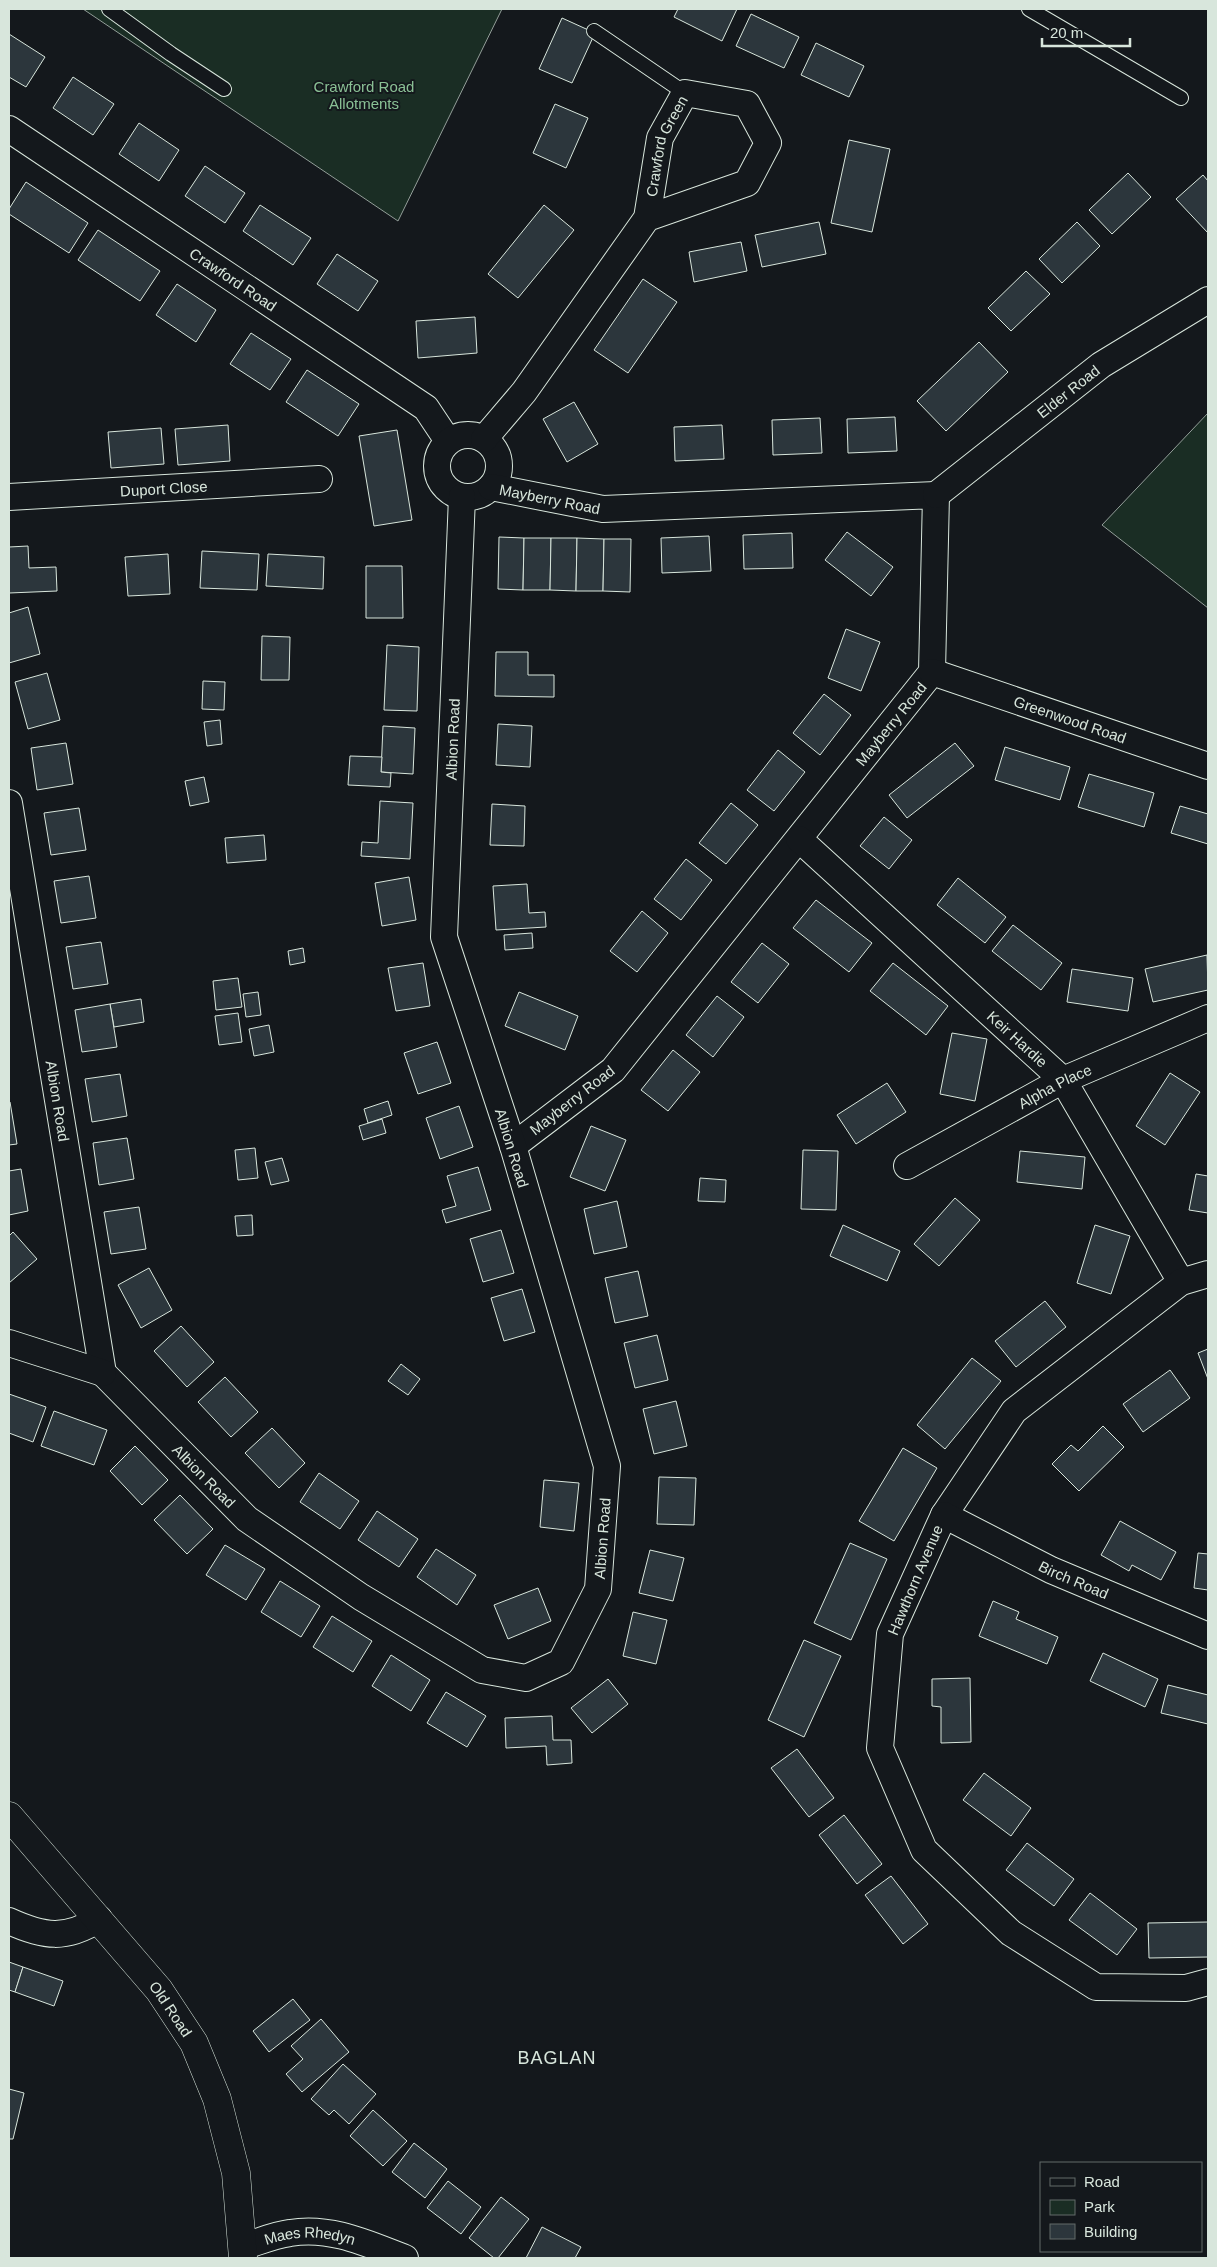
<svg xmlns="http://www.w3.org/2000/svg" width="1217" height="2267" viewBox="0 0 1217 2267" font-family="Helvetica,sans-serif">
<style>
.green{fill:#1a2d24;stroke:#939e99}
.building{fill:#2c363c;stroke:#d8e6dc}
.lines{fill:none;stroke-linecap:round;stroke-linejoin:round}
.lane-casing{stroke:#d8e6dc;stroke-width:16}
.street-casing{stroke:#d8e6dc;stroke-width:28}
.secondary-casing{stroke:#d8e6dc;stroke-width:29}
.lane{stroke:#14181c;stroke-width:14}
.street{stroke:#14181c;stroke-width:26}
.secondary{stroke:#14181c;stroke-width:28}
.labels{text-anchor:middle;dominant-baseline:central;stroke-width:4;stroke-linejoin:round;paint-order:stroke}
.park-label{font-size:15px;fill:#8ac095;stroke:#14181c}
.street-label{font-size:15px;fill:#d8e6dc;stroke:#14181c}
.quarter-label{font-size:18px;letter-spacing:1px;fill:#d8e6dc;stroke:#14181c}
</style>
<rect width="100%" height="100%" fill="#14181c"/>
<!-- green -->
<g class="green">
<polygon points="83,9 502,9 398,221"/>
<polygon points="1208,413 1208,608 1102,525"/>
</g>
<!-- building -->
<g class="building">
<polygon points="678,9 737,9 722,41 674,17"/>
<polygon points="751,14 799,37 784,68 736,46"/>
<polygon points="562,18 595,33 572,83 539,69"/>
<polygon points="9,34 45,57 26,87 9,77"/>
<polygon points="816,43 864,66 849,97 801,75"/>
<polygon points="73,77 114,104 93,135 53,108"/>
<polygon points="555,104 588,118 566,168 533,153"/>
<polygon points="139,123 179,150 159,181 119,154"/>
<polygon points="849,140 890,149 872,232 831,223"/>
<polygon points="205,166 245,193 225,223 185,196"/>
<polygon points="1128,173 1151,197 1112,234 1089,210"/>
<polygon points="1203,175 1208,181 1208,233 1176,199"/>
<polygon points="26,182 88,223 69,253 9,214 9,209"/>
<polygon points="260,205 311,238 293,265 243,231"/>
<polygon points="544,205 574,230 518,298 488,274"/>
<polygon points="819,222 826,254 762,267 755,235"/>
<polygon points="1077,222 1100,246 1062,283 1039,259"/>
<polygon points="98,230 160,271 140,301 78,260"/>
<polygon points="741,242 747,271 694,282 689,252"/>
<polygon points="337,254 378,281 358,311 317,284"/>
<polygon points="1026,271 1050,294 1011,331 988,308"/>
<polygon points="643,279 677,302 628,373 594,350"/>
<polygon points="177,284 216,310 196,342 156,315"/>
<polygon points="475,317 477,353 418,358 416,321"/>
<polygon points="251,333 291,359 270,390 230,364"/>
<polygon points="979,342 1008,372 946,431 917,401"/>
<polygon points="307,370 359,404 338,436 286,402"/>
<polygon points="574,402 598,444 567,462 543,419"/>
<polygon points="895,417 897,451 848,453 847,419"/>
<polygon points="820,418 822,453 773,455 772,420"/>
<polygon points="228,425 230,461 178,465 175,429"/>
<polygon points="722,425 724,459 675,461 674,427"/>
<polygon points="161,428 164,464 111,468 108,432"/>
<polygon points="397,430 412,520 374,526 359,436"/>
<polygon points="847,532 893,567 871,596 825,560"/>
<polygon points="792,533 793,568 744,569 743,535"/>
<polygon points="709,536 711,571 662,573 661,538"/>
<polygon points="499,537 524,538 523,590 498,589"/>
<polygon points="524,538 551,538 550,590 523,590"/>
<polygon points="551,538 577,538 576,591 550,590"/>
<polygon points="577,538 604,539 603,591 576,591"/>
<polygon points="604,539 631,539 630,592 603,591"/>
<polygon points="28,546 29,568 56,567 57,591 9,593 9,547"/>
<polygon points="202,551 259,554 257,590 200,588"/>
<polygon points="168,554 170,594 128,596 125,557"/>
<polygon points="268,554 324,557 323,589 266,586"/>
<polygon points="366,566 402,566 403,618 366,618"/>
<polygon points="28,607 40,654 9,663 9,613"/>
<polygon points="846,629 880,642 861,691 828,678"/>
<polygon points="262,636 290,637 289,680 261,680"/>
<polygon points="387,645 419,647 417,711 384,710"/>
<polygon points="496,652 528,652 528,675 554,675 554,697 495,696"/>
<polygon points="47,673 60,720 28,729 15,682"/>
<polygon points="203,681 225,682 224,710 202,709"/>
<polygon points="824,694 851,715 820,755 793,733"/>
<polygon points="220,720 222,744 207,746 204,722"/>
<polygon points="498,724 532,726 530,767 496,765"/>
<polygon points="383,726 415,728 413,774 381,772"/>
<polygon points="66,743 73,784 37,790 31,748"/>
<polygon points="955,743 974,766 907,818 889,795"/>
<polygon points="1005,747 1070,767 1060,800 995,780"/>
<polygon points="778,750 805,772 774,811 747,790"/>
<polygon points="350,756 382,757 381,772 391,773 390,787 348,785"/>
<polygon points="1089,774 1154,793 1144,827 1078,807"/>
<polygon points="204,777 209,802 190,806 185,781"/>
<polygon points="380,801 413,803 410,859 361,856 362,842 378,843"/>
<polygon points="731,803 758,825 726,864 699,843"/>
<polygon points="492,804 525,806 524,846 490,845"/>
<polygon points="1180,806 1208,814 1208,844 1171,833"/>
<polygon points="79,808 86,850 51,855 44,813"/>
<polygon points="884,817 912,840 889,869 860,846"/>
<polygon points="264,835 266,860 227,863 225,838"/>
<polygon points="686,859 712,880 681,920 654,899"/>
<polygon points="89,876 96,918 61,923 54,881"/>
<polygon points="409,877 416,920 382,926 375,883"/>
<polygon points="958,878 1006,917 985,943 937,905"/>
<polygon points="527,884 529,913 545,912 546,927 496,930 493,886"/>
<polygon points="816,900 872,943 849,972 793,928"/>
<polygon points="642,911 668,933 637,972 610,951"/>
<polygon points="1013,925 1062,963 1041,990 992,951"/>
<polygon points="532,933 533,948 505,950 504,935"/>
<polygon points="101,942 108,984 73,989 66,947"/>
<polygon points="762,943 789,964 758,1003 731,982"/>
<polygon points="303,948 305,962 290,965 288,951"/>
<polygon points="1207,955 1208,990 1153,1002 1145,969"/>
<polygon points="423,963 430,1006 396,1011 388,968"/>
<polygon points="893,963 948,1006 926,1035 870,991"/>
<polygon points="1072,969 1133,978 1128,1011 1067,1002"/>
<polygon points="238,978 242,1007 216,1010 213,981"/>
<polygon points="258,992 261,1015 246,1017 243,994"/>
<polygon points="519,992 578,1016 565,1050 505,1026"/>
<polygon points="717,996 744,1017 713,1057 686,1035"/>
<polygon points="141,999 144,1022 114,1027 110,1004"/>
<polygon points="110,1004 117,1047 82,1052 75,1010"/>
<polygon points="238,1013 242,1042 219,1045 215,1016"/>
<polygon points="269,1025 274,1052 254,1056 249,1029"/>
<polygon points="952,1033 987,1039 975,1101 940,1094"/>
<polygon points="437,1042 451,1083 418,1094 404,1053"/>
<polygon points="673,1050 700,1072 668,1111 641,1090"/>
<polygon points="1170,1073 1200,1092 1165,1145 1136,1126"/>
<polygon points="120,1074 127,1116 92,1122 85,1079"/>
<polygon points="887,1083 906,1112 856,1144 837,1115"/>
<polygon points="388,1101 392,1115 368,1123 364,1109"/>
<polygon points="9,1102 10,1102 17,1144 9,1145"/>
<polygon points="459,1106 473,1147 440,1159 426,1118"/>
<polygon points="382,1119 386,1133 363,1140 359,1126"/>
<polygon points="591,1126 626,1140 605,1191 570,1177"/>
<polygon points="127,1138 134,1179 99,1185 93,1143"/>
<polygon points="255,1148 258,1178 238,1180 235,1150"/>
<polygon points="803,1150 838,1151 836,1210 801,1209"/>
<polygon points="1020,1151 1085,1157 1082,1189 1017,1182"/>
<polygon points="282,1158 289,1181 271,1185 265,1162"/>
<polygon points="478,1167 491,1210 446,1223 442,1210 456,1206 447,1176"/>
<polygon points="21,1169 28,1211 9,1215 9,1171"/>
<polygon points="1196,1174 1208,1176 1208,1213 1189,1210"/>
<polygon points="700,1178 726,1180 725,1202 698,1201"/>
<polygon points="955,1198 980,1220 939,1266 914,1244"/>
<polygon points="617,1201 627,1247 594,1254 584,1209"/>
<polygon points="139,1207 146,1249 111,1254 104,1212"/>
<polygon points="252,1215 253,1235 237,1236 235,1216"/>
<polygon points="843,1225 900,1251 887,1281 830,1256"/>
<polygon points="1095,1225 1130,1236 1111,1294 1077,1283"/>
<polygon points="501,1230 514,1273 483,1282 470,1239"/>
<polygon points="13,1232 37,1259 9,1283 9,1236"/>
<polygon points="149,1268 172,1310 141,1328 118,1285"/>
<polygon points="638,1271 648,1316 615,1323 605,1278"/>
<polygon points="522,1289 535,1332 504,1341 491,1298"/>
<polygon points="1045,1301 1066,1327 1016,1367 995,1341"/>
<polygon points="181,1326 214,1362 187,1387 154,1351"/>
<polygon points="657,1335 668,1380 635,1388 624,1343"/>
<polygon points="1208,1349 1208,1379 1198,1353"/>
<polygon points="972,1358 1001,1381 945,1449 917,1425"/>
<polygon points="401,1364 420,1379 408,1395 388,1381"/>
<polygon points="1170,1370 1190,1398 1143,1432 1123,1404"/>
<polygon points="225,1377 258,1412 231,1437 198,1402"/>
<polygon points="9,1394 46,1407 33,1442 9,1433"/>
<polygon points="676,1401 687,1446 654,1454 643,1409"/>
<polygon points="54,1411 107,1430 94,1465 41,1446"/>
<polygon points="1103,1426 1124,1447 1079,1491 1052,1464 1071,1445 1078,1451"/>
<polygon points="272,1428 305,1463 279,1488 245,1453"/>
<polygon points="135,1446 168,1480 142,1505 110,1471"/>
<polygon points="903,1448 937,1468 894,1541 859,1521"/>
<polygon points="319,1473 359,1501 340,1529 300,1502"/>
<polygon points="659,1477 696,1478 694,1525 657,1524"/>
<polygon points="544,1480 579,1483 574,1531 540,1527"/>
<polygon points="180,1495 213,1529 187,1554 154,1520"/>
<polygon points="377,1511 418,1539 399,1567 358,1540"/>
<polygon points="1120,1521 1176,1552 1161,1580 1132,1565 1129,1571 1101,1555"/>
<polygon points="850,1543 887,1559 851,1640 814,1623"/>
<polygon points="225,1545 265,1569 246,1600 206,1575"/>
<polygon points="436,1549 476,1575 457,1605 417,1577"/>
<polygon points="650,1550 684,1558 673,1601 639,1593"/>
<polygon points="1198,1553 1208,1554 1208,1590 1194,1588"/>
<polygon points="280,1581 320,1606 301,1637 261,1612"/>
<polygon points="538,1588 551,1621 508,1639 494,1605"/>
<polygon points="993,1601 1019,1612 1016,1619 1058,1637 1047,1664 979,1636"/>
<polygon points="633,1612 667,1620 656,1664 623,1656"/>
<polygon points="332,1616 372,1641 353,1672 313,1647"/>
<polygon points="804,1640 841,1656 804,1737 768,1720"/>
<polygon points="1103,1653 1158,1679 1145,1707 1090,1681"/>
<polygon points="391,1655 430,1680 411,1711 372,1686"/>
<polygon points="970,1678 971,1742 941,1743 941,1707 932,1706 932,1679"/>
<polygon points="608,1679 628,1704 592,1733 571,1708"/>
<polygon points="1168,1685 1208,1695 1208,1724 1161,1713"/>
<polygon points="446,1692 486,1716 467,1747 427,1723"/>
<polygon points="552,1716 553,1740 571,1740 572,1763 547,1765 546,1746 506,1748 505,1718"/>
<polygon points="797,1749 834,1798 809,1817 771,1768"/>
<polygon points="984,1773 1031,1808 1011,1836 963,1800"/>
<polygon points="844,1815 882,1864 857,1884 819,1835"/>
<polygon points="1027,1843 1074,1879 1054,1906 1006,1870"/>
<polygon points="891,1876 928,1924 903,1944 865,1895"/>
<polygon points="1090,1893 1137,1929 1117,1955 1069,1920"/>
<polygon points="1208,1922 1208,1957 1149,1958 1148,1923"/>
<polygon points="9,1962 23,1967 15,1992 9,1990"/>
<polygon points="23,1967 63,1981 54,2006 15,1992"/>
<polygon points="293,1999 310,2020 269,2052 253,2031"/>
<polygon points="321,2019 349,2052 302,2092 286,2074 303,2059 291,2046"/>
<polygon points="343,2064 376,2094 349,2124 334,2110 329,2115 311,2099"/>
<polygon points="9,2089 24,2093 13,2139 9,2139"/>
<polygon points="373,2110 407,2141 383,2166 350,2136"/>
<polygon points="414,2143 447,2169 425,2198 392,2172"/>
<polygon points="448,2181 481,2207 461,2234 427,2208"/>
<polygon points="501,2197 529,2219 498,2258 494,2258 469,2238"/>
<polygon points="542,2227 581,2247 575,2258 526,2258"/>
</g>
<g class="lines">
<defs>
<g id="lane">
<polyline points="109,9 171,54 224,89"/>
<polyline points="1029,9 1181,98"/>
<polyline points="594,31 685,93"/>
</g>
<g id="street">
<path id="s1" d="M9 129 426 408 448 441"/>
<circle cx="468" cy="466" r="31"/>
<path id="s2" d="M484 439 524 392 647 218 660 138 685 93 747 104 768 143 747 183 647 218"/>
<path id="s3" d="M491 487 603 509 936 495 932 672 613 1070 513 1146"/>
<path id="s4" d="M936 495 1101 365 1208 300"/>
<path id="s5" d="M9 497 319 479"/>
<path id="s6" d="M932 672 1208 766"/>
<path id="s7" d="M9 803 103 1373 247 1519 361 1597 482 1670 526 1678 561 1662 598 1589 607 1466 513 1146 444 937 462 497"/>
<path id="s8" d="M799 839 1063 1080 1181 1282"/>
<path id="s9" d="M907 1166 1063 1080 1208 1018"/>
<polyline points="1208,1274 1181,1282 1014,1411 944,1515 890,1634 880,1748 924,1850 1011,1933 1096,1987 1186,1988 1208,1982"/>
<polyline points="9,1343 103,1373"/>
<path id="s10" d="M944 1515 1051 1570 1208 1636"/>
<path d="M9 1921C44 1937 66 1940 99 1919"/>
<path id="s11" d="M242 2247C258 2242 274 2235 290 2233 331 2226 368 2244 405 2258"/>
</g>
<g id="secondary">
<path id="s12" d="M9 1816 159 1990 194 2043 217 2099 236 2173 243 2258"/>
</g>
</defs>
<!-- lane casing -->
<use href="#lane" class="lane-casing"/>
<!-- street casing -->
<use href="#street" class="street-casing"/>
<!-- secondary casing -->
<use href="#secondary" class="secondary-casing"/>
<!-- lane -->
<use href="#lane" class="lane"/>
<!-- street -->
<use href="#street" class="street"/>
<!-- secondary -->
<use href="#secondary" class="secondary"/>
</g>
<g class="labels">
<!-- park labels -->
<g class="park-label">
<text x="364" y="86">Crawford Road<tspan x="364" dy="17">Allotments</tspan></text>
</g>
<!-- street labels -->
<g class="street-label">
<text stroke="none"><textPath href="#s2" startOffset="350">Crawford Green</textPath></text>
<text stroke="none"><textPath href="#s1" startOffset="270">Crawford Road</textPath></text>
<text stroke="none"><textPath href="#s4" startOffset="168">Elder Road</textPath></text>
<text stroke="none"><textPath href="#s5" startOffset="155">Duport Close</textPath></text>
<text stroke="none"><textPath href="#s3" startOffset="60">Mayberry Road</textPath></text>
<text stroke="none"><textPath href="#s6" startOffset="146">Greenwood Road</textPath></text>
<text transform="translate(891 724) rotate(-51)">Mayberry Road</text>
<text stroke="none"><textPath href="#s7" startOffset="2102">Albion Road</textPath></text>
<text stroke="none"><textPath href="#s8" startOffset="296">Keir Hardie</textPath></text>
<text stroke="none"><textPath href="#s9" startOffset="168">Alpha Place</textPath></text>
<text transform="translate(572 1100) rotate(-38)">Mayberry Road</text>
<text stroke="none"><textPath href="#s7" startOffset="302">Albion Road</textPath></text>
<text transform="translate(512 1148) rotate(73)">Albion Road</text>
<text stroke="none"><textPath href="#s7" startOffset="722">Albion Road</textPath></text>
<text stroke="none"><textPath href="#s7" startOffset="1278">Albion Road</textPath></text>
<text stroke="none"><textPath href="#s10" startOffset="145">Birch Road</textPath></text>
<text transform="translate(915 1580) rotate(-67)">Hawthorn Avenue</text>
<text stroke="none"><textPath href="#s12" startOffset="252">Old Road</textPath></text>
<text stroke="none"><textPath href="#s11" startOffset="70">Maes Rhedyn</textPath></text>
</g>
<!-- quarter labels -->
<g class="quarter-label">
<text x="557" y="2058">BAGLAN</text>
</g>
</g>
<!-- border -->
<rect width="1217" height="2267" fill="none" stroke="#d8e6dc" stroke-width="20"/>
<!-- legend -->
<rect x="1040" y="2162" width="162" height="90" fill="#14181c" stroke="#626a69"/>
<rect x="1050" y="2178" width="25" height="8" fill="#14181c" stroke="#626a69"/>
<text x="1084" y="2187" font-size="15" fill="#d8e6dc">Road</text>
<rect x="1050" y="2200" width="25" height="15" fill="#1a2d24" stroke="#626a69"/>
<text x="1084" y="2212" font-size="15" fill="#d8e6dc">Park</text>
<rect x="1050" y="2224" width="25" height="15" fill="#2c363c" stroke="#626a69"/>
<text x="1084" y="2237" font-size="15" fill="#d8e6dc">Building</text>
<!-- scale -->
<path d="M1042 38v8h88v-8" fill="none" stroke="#d8e6dc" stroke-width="2.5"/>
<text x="1050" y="38" font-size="15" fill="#d8e6dc" stroke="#14181c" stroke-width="4" paint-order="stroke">20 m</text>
</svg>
